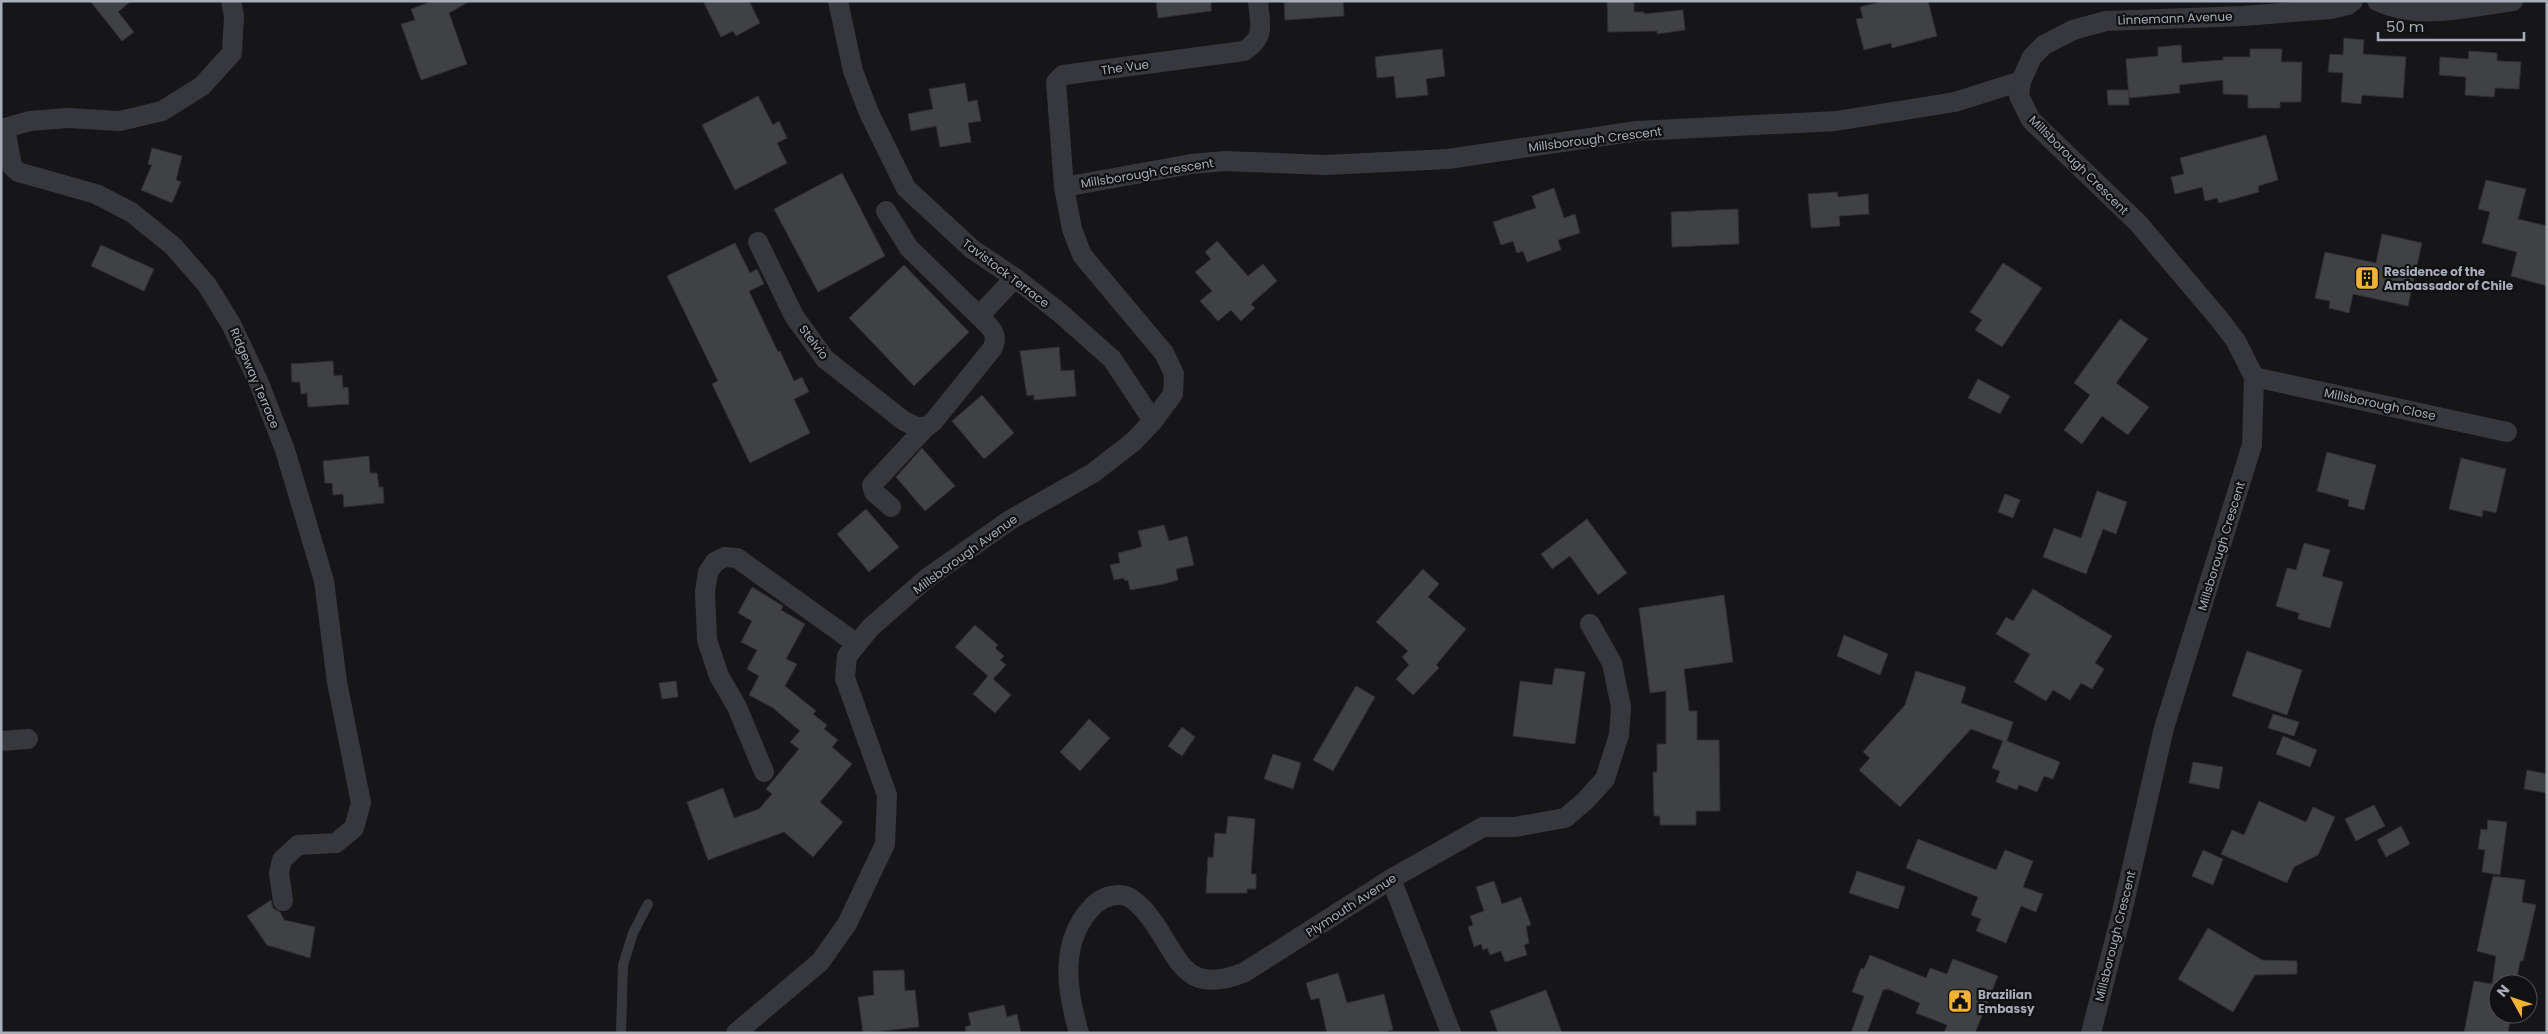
<svg xmlns="http://www.w3.org/2000/svg" width="2548" height="1034" viewBox="0 0 2548 1034" font-family="Poppins,sans-serif">
<style>
.building{fill:#404145;stroke:#303034}
.lines{fill:none;stroke-linecap:round;stroke-linejoin:round}
.lane{stroke:#37383d;stroke-width:10}
.street{stroke:#37383d;stroke-width:20}
.labels{text-anchor:middle;dominant-baseline:central;stroke-width:4.5;stroke-linejoin:round;paint-order:stroke}
.street-label{font-size:12px;fill:#a8adb8;stroke:#111113}
.poi-label{font-size:12px;font-weight:bold;fill:#a8adb8;stroke:#111113;text-anchor:start}
</style>
<rect width="100%" height="100%" fill="#161618"/>
<!-- building -->
<g class="building">
<polygon points="90,1 131,1 118,12 134,32 122,41"/>
<polygon points="433,1 470,1 449,13 467,64 421,80 401,24 415,20 411,9"/>
<polygon points="703,1 749,1 760,23 736,36 733,31 721,37"/>
<polygon points="1156,1 1211,1 1211,11 1158,18"/>
<polygon points="1284,1 1343,1 1344,16 1285,20"/>
<polygon points="1607,1 1634,1 1634,12 1644,12 1644,14 1683,10 1685,30 1657,34 1657,31 1608,32"/>
<polygon points="1884,1 1928,1 1937,36 1892,48 1891,43 1864,50 1856,19 1863,18 1860,7"/>
<polygon points="2344,38 2364,40 2363,54 2406,57 2403,98 2362,95 2361,104 2341,102 2343,73 2328,72 2330,54 2343,55"/>
<polygon points="2181,45 2182,63 2223,60 2223,57 2250,57 2250,49 2282,49 2281,62 2302,62 2301,102 2280,102 2280,108 2248,108 2248,95 2223,94 2223,80 2179,85 2180,93 2129,98 2126,59 2158,56 2158,47"/>
<polygon points="1442,49 1445,76 1426,79 1428,95 1396,98 1394,76 1377,78 1375,57"/>
<polygon points="2469,51 2497,53 2497,61 2521,62 2519,89 2495,88 2494,97 2465,95 2466,77 2439,75 2440,57 2468,59"/>
<polygon points="965,83 968,102 977,100 981,121 968,123 971,142 940,147 936,126 911,131 908,114 933,109 929,89"/>
<polygon points="2107,90 2129,90 2129,105 2108,105"/>
<polygon points="758,96 773,125 779,121 787,138 777,143 787,163 735,190 702,125"/>
<polygon points="2266,135 2278,180 2258,186 2259,192 2219,203 2217,198 2205,201 2202,187 2175,194 2171,177 2184,174 2180,158"/>
<polygon points="152,148 182,156 176,180 181,182 172,203 141,190 152,165 148,164"/>
<polygon points="842,173 885,256 818,292 774,209"/>
<polygon points="2486,180 2526,189 2518,219 2547,226 2547,286 2511,276 2517,252 2482,243 2490,212 2478,209"/>
<polygon points="1554,188 1564,218 1575,214 1580,233 1558,240 1561,250 1527,262 1523,251 1517,253 1513,241 1501,245 1493,222 1536,208 1532,196"/>
<polygon points="1837,192 1838,197 1868,194 1869,214 1839,216 1840,226 1811,228 1808,194"/>
<polygon points="1738,209 1739,244 1672,247 1671,212"/>
<polygon points="2382,234 2422,243 2408,306 2353,294 2349,313 2329,308 2330,301 2315,298 2325,252 2376,263"/>
<polygon points="1217,241 1248,276 1263,264 1277,281 1251,304 1255,308 1241,321 1231,310 1218,321 1200,301 1212,291 1195,272 1211,259 1205,252"/>
<polygon points="735,243 750,273 757,269 764,284 749,291 778,352 780,351 794,381 802,377 809,392 794,399 810,433 750,463 712,384 718,381 667,276"/>
<polygon points="101,245 154,269 144,291 91,266"/>
<polygon points="2003,263 2042,288 2002,347 1975,330 1982,320 1970,312"/>
<polygon points="904,265 969,332 914,386 849,318"/>
<polygon points="2120,319 2148,339 2116,383 2149,407 2128,435 2102,416 2082,444 2064,430 2090,395 2074,383"/>
<polygon points="1059,347 1061,371 1074,370 1076,396 1034,400 1034,395 1027,396 1020,351"/>
<polygon points="333,361 334,376 342,375 343,388 348,387 349,404 308,407 307,393 301,394 300,382 292,382 291,364"/>
<polygon points="1978,379 2010,396 2000,414 1968,398"/>
<polygon points="982,395 1014,433 984,459 952,421"/>
<polygon points="922,448 955,486 925,511 896,477"/>
<polygon points="2327,452 2376,465 2364,510 2348,506 2349,500 2317,491"/>
<polygon points="369,456 370,473 377,473 379,487 383,487 384,503 344,507 343,494 333,495 332,483 325,483 323,461"/>
<polygon points="2461,458 2506,469 2496,513 2483,510 2482,517 2449,509"/>
<polygon points="2097,491 2127,502 2116,534 2103,529 2086,574 2043,557 2054,528 2081,538"/>
<polygon points="2005,494 2020,500 2013,518 1998,512"/>
<polygon points="866,509 899,547 869,572 837,534"/>
<polygon points="1587,519 1627,573 1598,595 1570,556 1552,569 1541,554"/>
<polygon points="1164,525 1169,541 1187,536 1194,565 1176,569 1178,580 1164,584 1130,590 1128,580 1125,581 1124,578 1114,580 1110,565 1120,563 1118,553 1142,547 1138,531"/>
<polygon points="2304,543 2330,550 2322,576 2343,582 2330,628 2298,619 2299,613 2276,606 2287,568 2296,570"/>
<polygon points="1423,569 1439,584 1428,597 1466,629 1436,665 1439,668 1413,695 1396,679 1409,665 1402,657 1408,651 1376,622"/>
<polygon points="752,587 783,606 781,610 805,624 786,659 797,664 785,686 816,711 813,714 827,725 824,729 838,740 832,747 852,764 820,802 843,822 813,857 784,832 708,860 687,802 723,788 734,818 759,809 772,794 766,789 799,749 790,742 800,731 773,708 749,695 759,676 747,669 757,650 741,642 752,621 738,613"/>
<polygon points="2033,589 2112,636 2095,663 2104,669 2092,689 2081,683 2070,700 2053,690 2046,701 2014,682 2030,654 1996,634 2006,617 2013,621"/>
<polygon points="1724,595 1733,662 1684,669 1689,711 1697,711 1697,740 1719,740 1720,811 1696,811 1696,825 1660,825 1660,816 1654,816 1653,772 1657,772 1657,744 1666,744 1666,691 1650,693 1639,608"/>
<polygon points="975,625 998,645 995,648 1004,656 1000,660 1006,665 993,679 1011,695 995,713 973,694 988,676 955,647"/>
<polygon points="1844,635 1888,654 1880,675 1837,656"/>
<polygon points="2247,651 2302,670 2287,715 2232,696"/>
<polygon points="1555,668 1585,672 1575,744 1513,736 1520,681 1552,685"/>
<polygon points="1916,671 1966,687 1961,703 2013,722 2007,741 2060,762 2053,779 2044,776 2037,792 2019,785 2017,790 1996,782 2000,771 1992,768 2003,741 1971,729 1900,807 1859,770 1870,758 1863,752 1905,705"/>
<polygon points="676,681 678,697 662,699 659,683"/>
<polygon points="1356,686 1375,697 1333,771 1313,760"/>
<polygon points="2273,714 2299,722 2294,736 2268,728"/>
<polygon points="1089,719 1110,738 1080,771 1060,752"/>
<polygon points="1182,727 1195,737 1182,756 1168,746"/>
<polygon points="2283,736 2317,750 2310,767 2276,754"/>
<polygon points="1273,754 1301,763 1293,789 1264,779"/>
<polygon points="2193,762 2223,767 2219,789 2189,783"/>
<polygon points="2527,770 2547,774 2547,793 2524,789"/>
<polygon points="2259,801 2306,822 2313,807 2335,817 2318,855 2294,867 2287,883 2221,854 2232,830 2244,835"/>
<polygon points="2374,805 2385,826 2356,841 2345,819"/>
<polygon points="1228,816 1255,819 1251,874 1256,874 1256,889 1247,889 1247,893 1206,893 1208,857 1213,858 1215,833 1226,834"/>
<polygon points="2488,820 2507,822 2500,875 2482,872 2485,850 2478,849 2481,829 2487,830"/>
<polygon points="2401,826 2410,844 2386,857 2377,840"/>
<polygon points="1918,839 1996,870 2005,850 2033,861 2023,887 2043,894 2036,912 2021,906 2006,943 1976,931 1981,919 1971,915 1978,897 1906,868"/>
<polygon points="2203,850 2223,859 2213,885 2192,876"/>
<polygon points="1857,871 1905,887 1898,909 1849,893"/>
<polygon points="2493,876 2525,880 2522,902 2536,905 2523,961 2520,961 2516,984 2493,984 2498,985 2498,1014 2511,1014 2508,1033 2464,1033 2474,981 2492,984 2496,956 2477,951"/>
<polygon points="1494,881 1502,904 1521,897 1531,925 1526,926 1529,943 1524,945 1527,955 1505,962 1501,951 1490,955 1487,948 1483,950 1481,944 1474,947 1468,927 1473,925 1470,916 1484,911 1476,887"/>
<polygon points="271,900 273,908 280,912 284,920 315,927 310,958 267,945 247,916"/>
<polygon points="2208,928 2262,960 2297,961 2297,974 2255,975 2233,1012 2178,979"/>
<polygon points="1870,955 1926,978 1930,968 1947,974 1953,959 1998,976 1975,1033 1944,1033 1947,1025 1916,1013 1920,1003 1888,989 1883,990 1867,1033 1851,1033 1864,996 1852,992 1861,968 1864,969"/>
<polygon points="904,970 905,991 915,990 919,1027 863,1033 858,997 874,995 873,971"/>
<polygon points="1338,973 1347,1003 1384,994 1393,1030 1380,1033 1327,1033 1319,998 1311,1000 1306,983"/>
<polygon points="1546,990 1562,1033 1498,1033 1490,1011"/>
<polygon points="1004,1005 1007,1017 1017,1014 1021,1033 966,1033 965,1027 971,1025 968,1013"/>
</g>
<g class="lines">
<!-- lane -->
<polyline class="lane" points="621,1033 623,965 633,933 648,904"/>
<!-- street -->
<g class="street">
<polyline points="838,1 853,71 869,113 906,188 972,249 1015,278 1059,312 1112,359 1153,421"/>
<path d="M2377 1C2419 21 2469 7 2513 1"/>
<polyline points="5,128 12,166 18,172 96,194 131,212 173,246 207,285 231,324 259,383 285,450 324,581 337,682 361,803 354,828 336,843 298,845 282,860 279,873 283,901"/>
<polyline points="1,129 30,121 68,118 120,121 162,111 202,86 232,53 234,16 231,1"/>
<polyline points="1064,187 1191,164 1225,161 1325,165 1448,159 1637,131 1836,121 1955,102 2021,81"/>
<polyline points="886,211 909,248 979,316"/>
<path d="M758 242 794 316 825 359 904 421 917 427H926L933 422 992 349C1000 334 990 327 979 316L1015 278"/>
<polyline points="2254,377 2507,432"/>
<polyline points="891,507 874,492 872,485 926,427"/>
<polyline points="1,741 28,739"/>
<polyline points="764,772 737,707 719,676 707,640 705,592 708,572 715,562 725,557 737,558 857,644"/>
<polyline points="1391,879 1451,1033"/>
<path d="M736 1033 820 962 847 924 885 844 887 795 845 678 847 656 871 627 926 579 1010 520 1093 473 1133 442 1153 421 1173 394 1174 374 1164 353 1082 255 1072 229 1064 187 1056 82 1063 75 1244 51C1266 37 1260 25 1258 1"/>
<path d="M1079 1033C1066 989 1059 940 1094 905 1102 897 1116 893 1126 896 1133 898 1139 905 1144 910 1178 948 1178 1000 1245 972L1391 879 1483 827H1515L1565 818 1585 801 1605 779 1619 735 1621 707 1612 663 1590 624"/>
<polyline points="2091,1033 2121,916 2164,728 2252,445 2254,377 2236,341 2220,320 2138,223 2031,120 2019,96 2021,81 2032,57 2044,45 2073,30 2106,21 2243,16 2331,9 2348,5 2353,1"/>
</g>
</g>
<!-- icons -->
<defs>
<symbol id="building-square" viewBox="-11 -11 22 22"><rect x="-9" y="-9" width="18" height="18" rx="4" fill="#f3b332" stroke="#111113"/><path d="M-4-6H4V6H1V3H-1V6H-4ZM-2.5-4.3h1.7v1.8h-1.7ZM.8-4.3h1.7v1.8H.8ZM-2.5-1h1.7V.8h-1.7ZM.8-1h1.7V.8H.8Z" fill="#111"/></symbol>
<symbol id="civic-square" viewBox="-11 -11 22 22"><rect x="-9" y="-9" width="18" height="18" rx="4" fill="#f3b332" stroke="#111113"/><path d="M-.6-6.5H3V-4.5H.6V-3L4-1V1h2V6H-6V1h2V-1L-.6-3ZM-1.2 2.5V6h2.4V2.5Z" fill="#111"/></symbol>
</defs>
<g fill-rule="evenodd">
<use href="#building-square" x="2353" y="264" width="28" height="28"/>
<use href="#civic-square" x="1946" y="987" width="28" height="28"/>
</g>
<g class="labels">
<!-- street labels -->
<g class="street-label">
<text transform="translate(2175 18) rotate(-2)">Linnemann Avenue</text>
<text transform="translate(1125 67) rotate(-8)">The Vue</text>
<text transform="translate(1595 139) rotate(-7)">Millsborough Crescent</text>
<text transform="translate(2079 165) rotate(45)">Millsborough Crescent</text>
<text transform="translate(1147 173) rotate(-9)">Millsborough Crescent</text>
<text transform="translate(1006 273) rotate(37)">Tavistock Terrace</text>
<text transform="translate(814 342) rotate(52)">Stelvio</text>
<text transform="translate(255 378) rotate(67)">Ridgeway Terrace</text>
<text transform="translate(2380 404) rotate(12)">Millsborough Close</text>
<text transform="translate(2221 546) rotate(-73)">Millsborough Crescent</text>
<text transform="translate(965 554) rotate(-36)">Millsborough Avenue</text>
<text transform="translate(1351 905) rotate(-33)">Plymouth Avenue</text>
<text transform="translate(2115 936) rotate(-76)">Millsborough Crescent</text>
</g>
<!-- poi labels -->
<g class="poi-label">
<text x="2384" y="271">Residence of the<tspan x="2384" dy="14">Ambassador of Chile</tspan></text>
<text x="1978" y="994">Brazilian<tspan x="1978" dy="14">Embassy</tspan></text>
</g>
</g>
<!-- border -->
<rect width="2548" height="1034" fill="none" stroke="#a8adb8" stroke-width="5"/>
<!-- north arrow -->
<g transform="translate(2513 999) rotate(310)"><circle r="24" fill="#111113" stroke="#4d4f55"/>
<path d="M0-4L9 19L0 12L-9 19Z" fill="#f3b332"/>
<text y="-8" font-size="14" font-weight="bold" text-anchor="middle" fill="#a8adb8">N</text>
</g>
<!-- scale -->
<path d="M2378 32v8h146v-8" fill="none" stroke="#a8adb8" stroke-width="2.5"/>
<text x="2386" y="32" font-size="15" fill="#a8adb8" stroke="#111113" stroke-width="4" paint-order="stroke">50 m</text>
</svg>
